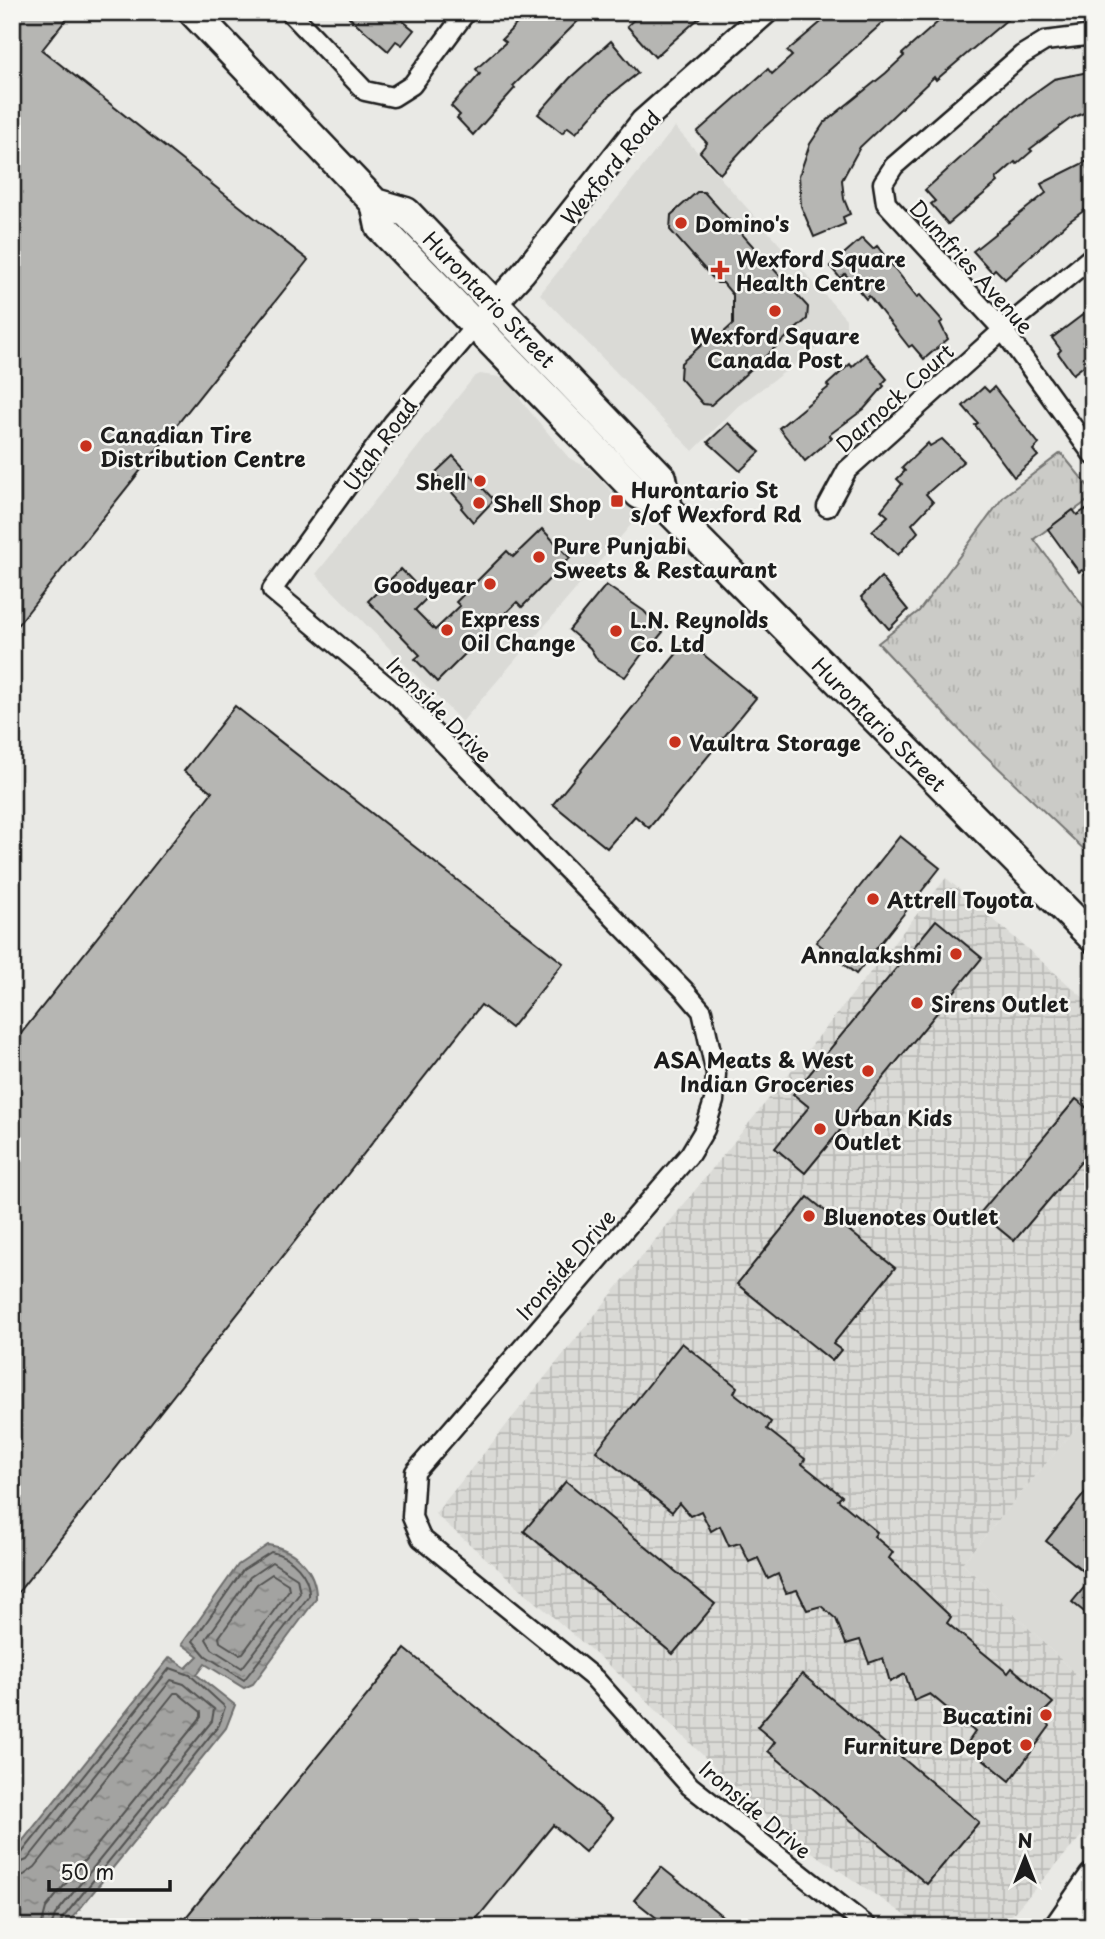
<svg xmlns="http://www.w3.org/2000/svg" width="1105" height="1939" viewBox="0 0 1105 1939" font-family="'Playpen Sans',sans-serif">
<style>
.built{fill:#dadad6}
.industrial{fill:url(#industrial-grid)}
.grass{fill:url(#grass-tufts);stroke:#747472;stroke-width:2}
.water{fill:url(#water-ripples);stroke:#6d6d6c;stroke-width:2}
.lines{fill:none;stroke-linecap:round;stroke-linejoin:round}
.shore{stroke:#525251;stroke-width:2}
.building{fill:#b6b6b3;stroke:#1c1c1c;stroke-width:2}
.minor-casing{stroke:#1c1c1c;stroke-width:23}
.tertiary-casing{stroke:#1c1c1c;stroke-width:28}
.primary-casing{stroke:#1c1c1c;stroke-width:33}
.minor{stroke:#f6f6f2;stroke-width:18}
.tertiary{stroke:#f6f6f2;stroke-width:23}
.primary{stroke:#f6f6f2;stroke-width:28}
.poi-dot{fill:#c8321e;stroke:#f6f6f2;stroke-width:2.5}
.labels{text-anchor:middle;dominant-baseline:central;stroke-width:5;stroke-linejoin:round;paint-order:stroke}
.street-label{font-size:21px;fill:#1c1c1c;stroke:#f6f6f2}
.poi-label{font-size:21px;font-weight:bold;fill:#1c1c1c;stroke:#f6f6f2;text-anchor:start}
</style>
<defs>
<pattern id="industrial-grid" width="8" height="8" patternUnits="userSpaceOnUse" patternTransform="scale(1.75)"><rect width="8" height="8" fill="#dadad6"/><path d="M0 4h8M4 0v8" fill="none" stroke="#babab7"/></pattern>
<pattern id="grass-tufts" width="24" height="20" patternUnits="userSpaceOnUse" patternTransform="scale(1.75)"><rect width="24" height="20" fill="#cbcbc7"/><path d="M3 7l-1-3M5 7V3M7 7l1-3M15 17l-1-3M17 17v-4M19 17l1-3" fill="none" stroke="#aeaeaa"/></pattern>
<pattern id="water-ripples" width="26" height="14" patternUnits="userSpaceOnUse" patternTransform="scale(1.75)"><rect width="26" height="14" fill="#a3a3a1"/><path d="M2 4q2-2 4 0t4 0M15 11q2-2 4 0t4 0" fill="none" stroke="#848482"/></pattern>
</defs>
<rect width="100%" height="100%" fill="#e9e9e5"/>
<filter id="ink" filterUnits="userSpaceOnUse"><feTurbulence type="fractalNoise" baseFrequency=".0143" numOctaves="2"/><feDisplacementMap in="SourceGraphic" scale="14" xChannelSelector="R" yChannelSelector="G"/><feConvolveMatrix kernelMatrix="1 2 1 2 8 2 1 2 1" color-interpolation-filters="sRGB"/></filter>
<g filter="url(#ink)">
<!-- built -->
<g class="built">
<polygon points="675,127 846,319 846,327 738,406 693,451 540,294"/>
<polygon points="480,374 499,377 513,385 522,402 569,458 590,469 615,495 611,499 619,507 624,503 636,514 636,519 462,722 316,574 474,377"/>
<polygon points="1093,1408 1093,1691 962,1563"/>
</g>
<!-- industrial -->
<polygon class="industrial" points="946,878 1093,1006 1093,1408 962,1563 1093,1691 1093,1823 1001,1927 923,1927 782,1832 622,1677 435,1514"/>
<!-- grass -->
<polygon class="grass" points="1061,453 1093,492 1093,497 1034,539 1093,619 1093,858 967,738 878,643 919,611 1004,496"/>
<!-- water -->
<path class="water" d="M268 1545C296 1549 317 1571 316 1599L253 1684 244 1688 205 1664 197 1675 235 1705 226 1728 65 1927H12V1854L170 1657 186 1668 198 1656 182 1644 238 1565Z"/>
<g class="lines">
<!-- shore -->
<g class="shore">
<path d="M271 1552C292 1556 310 1575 309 1596L244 1680 206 1656 193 1641 243 1570Z"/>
<polygon points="272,1562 297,1578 300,1593 242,1668 212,1649 206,1639 250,1577"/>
<polygon points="272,1574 288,1584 289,1590 243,1653 239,1654 220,1642 219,1637 257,1584"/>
<polyline points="12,1857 21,1854 170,1668 190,1675 225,1707 219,1725 62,1919 60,1927"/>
<polyline points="12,1866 27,1860 171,1680 184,1684 214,1709 212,1721 55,1915 51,1927"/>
<polyline points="12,1877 24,1875 35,1867 174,1693 178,1693 201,1712 201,1717 46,1908 41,1927"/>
</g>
</g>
<!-- building -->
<g class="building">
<polygon points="12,12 72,12 42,50 308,260 12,632"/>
<polygon points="343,12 392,12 414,30 402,45 396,41 388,51"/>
<polygon points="528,12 587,12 513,86 515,88 473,135 457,118 460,115 451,106 480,74 476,69 506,42 502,39"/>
<polygon points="642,12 706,12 655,57 627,26"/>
<polygon points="833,12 895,12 758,133 720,174 700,152 707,143 697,132 768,69 772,74 792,56 787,51"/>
<polygon points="949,12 1016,12 936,80 934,77 860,147 842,180 844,199 850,214 843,217 845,224 814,237 801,206 799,176 810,144 824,123 886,73 904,56 902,54"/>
<polygon points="611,41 638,73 609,96 576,133 568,127 562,133 538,114 570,78"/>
<polygon points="1093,71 1093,109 1070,119 1030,149 1032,151 1017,164 1015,162 996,179 998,182 948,224 931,204 935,201 925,190 1027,98 1054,79"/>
<polygon points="1093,158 1093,204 1067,223 1005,279 995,269 992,272 973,251 1046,193 1041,184"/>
<polygon points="697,192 704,192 808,307 807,319 711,405 703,404 680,378 681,363 714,334 721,335 733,324 733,295 723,283 717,283 670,230 671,215"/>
<polygon points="862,238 873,249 877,246 917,297 920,295 943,321 940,323 948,339 924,359 912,345 909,347 869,296 866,299 845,274 840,278 830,266"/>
<polygon points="1093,307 1093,359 1073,374 1058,353 1061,350 1052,338"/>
<polygon points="866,354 887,379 882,384 884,386 864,409 829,435 832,438 805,461 779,428 829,387 827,385 850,364 852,367"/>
<polygon points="984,387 989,392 994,387 1039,444 1033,450 1038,456 1014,477 975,425 978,423 963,406"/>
<polygon points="728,423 760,452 740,471 708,442"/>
<polygon points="942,439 964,461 926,494 933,502 912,524 918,532 898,555 872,531 888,516 881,510 902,484 897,479 905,471 902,468 928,443 930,446"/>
<polygon points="453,456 494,500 473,522 461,508 463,505 435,473"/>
<polygon points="1086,509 1093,517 1093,584 1082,570 1079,572 1048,529 1073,510 1077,515"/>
<polygon points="542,529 570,558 522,607 517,602 437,682 415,659 420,655 368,601 401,569 428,597 415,610 435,630 460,606 456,602 507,551 513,557"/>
<polygon points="881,577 908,610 889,629 861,597"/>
<polygon points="606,585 644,611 663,632 653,644 651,642 625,677 598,661 590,648 569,630"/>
<polygon points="687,641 756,698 649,828 635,816 607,848 553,804"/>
<polygon points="235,706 563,963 511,1028 481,1005 12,1600 12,1045 212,792 184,771"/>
<polygon points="900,836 940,868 856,974 816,942"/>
<polygon points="936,920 982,958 805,1173 775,1148 809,1107 793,1094"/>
<polygon points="1076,1099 1093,1113 1093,1148 1014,1241 980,1213"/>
<polygon points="808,1197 895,1268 833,1344 841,1350 832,1361 737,1284"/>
<polygon points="682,1343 737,1387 734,1393 771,1422 767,1429 805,1459 802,1464 842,1496 838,1500 877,1532 874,1536 893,1552 889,1558 951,1617 947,1623 1008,1673 1012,1668 1053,1703 1042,1714 1050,1726 1010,1781 966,1745 975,1732 930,1694 914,1701 905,1674 890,1682 883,1658 869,1663 860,1640 846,1644 836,1619 821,1606 807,1610 797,1590 786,1593 778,1574 768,1579 758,1558 749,1562 740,1543 729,1546 720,1526 711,1531 701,1511 690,1516 679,1503 672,1512 596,1451"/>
<polygon points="566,1481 715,1604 673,1654 524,1531"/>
<polygon points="1093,1483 1093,1619 1072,1602 1092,1578 1046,1541"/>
<polygon points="405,1649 613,1818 585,1852 553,1825 470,1927 178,1927"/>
<polygon points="802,1674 979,1822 927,1884 768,1751 775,1742 757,1727"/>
<polygon points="661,1867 736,1927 668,1927 634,1900"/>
</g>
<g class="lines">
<defs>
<g id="minor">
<polyline points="290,12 365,91 393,97 412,85 466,12"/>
<polyline points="1093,35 1045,41 1022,55 894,166 883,183 886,203 1003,330 1093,455"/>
<polyline points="476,325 393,423 272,590 395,693 684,990 702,1011 716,1074 714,1101 705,1129 690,1154 415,1472 412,1517 421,1538 595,1679 690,1786 868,1927"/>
<polyline points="827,507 847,470 1003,330 1093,256"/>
</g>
<polyline id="tertiary" points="483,317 523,273 643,121 766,12"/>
<g id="primary">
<polyline points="193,12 375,203 406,212 662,478 668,509"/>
<polyline points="375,203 380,227 639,494 668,509 1093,938"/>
<polyline points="1059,1927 1093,1878"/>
</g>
</defs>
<!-- minor casing -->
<use href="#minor" class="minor-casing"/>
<!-- tertiary casing -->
<use href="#tertiary" class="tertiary-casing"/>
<!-- primary casing -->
<use href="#primary" class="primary-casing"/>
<!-- minor -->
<use href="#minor" class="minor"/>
<!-- tertiary -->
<use href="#tertiary" class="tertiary"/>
<!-- primary -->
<use href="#primary" class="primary"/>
</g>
</g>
<!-- markers -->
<g class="poi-dot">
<circle cx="681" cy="223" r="7"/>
<path d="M716.5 259.5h7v7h7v7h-7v7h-7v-7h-7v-7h7z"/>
<circle cx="775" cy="311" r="7"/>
<circle cx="86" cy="446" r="7"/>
<circle cx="480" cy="481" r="7"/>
<rect x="610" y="494" width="14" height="14" rx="3.5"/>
<circle cx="479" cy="503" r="7"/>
<circle cx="539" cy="557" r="7"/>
<circle cx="490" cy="584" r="7"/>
<circle cx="447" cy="630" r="7"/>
<circle cx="616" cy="631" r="7"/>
<circle cx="675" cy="742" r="7"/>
<circle cx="873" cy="899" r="7"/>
<circle cx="956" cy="954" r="7"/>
<circle cx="917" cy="1003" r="7"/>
<circle cx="868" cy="1071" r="7"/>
<circle cx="820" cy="1129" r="7"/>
<circle cx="809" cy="1216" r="7"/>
<circle cx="1046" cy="1715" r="7"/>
<circle cx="1026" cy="1745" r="7"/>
</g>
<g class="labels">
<!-- street labels -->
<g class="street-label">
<text transform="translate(610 167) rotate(-50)">Wexford Road</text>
<text transform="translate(972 266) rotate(48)">Dumfries Avenue</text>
<text transform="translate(490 299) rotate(46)">Hurontario Street</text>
<text transform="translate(894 397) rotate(-42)">Darnock Court</text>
<text transform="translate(379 444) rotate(-54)">Utah Road</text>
<text transform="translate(440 709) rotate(45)">Ironside Drive</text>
<text transform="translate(880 724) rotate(45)">Hurontario Street</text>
<text transform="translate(565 1264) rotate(-49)">Ironside Drive</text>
<text transform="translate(756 1809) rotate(40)">Ironside Drive</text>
</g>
<!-- poi labels -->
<g class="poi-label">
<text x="695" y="223">Domino's</text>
<text x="736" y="258">Wexford Square<tspan x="736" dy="24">Health Centre</tspan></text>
<text x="775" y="335" text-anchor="middle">Wexford Square<tspan x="775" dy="24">Canada Post</tspan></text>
<text x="100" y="434">Canadian Tire<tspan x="100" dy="24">Distribution Centre</tspan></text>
<text x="466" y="481" text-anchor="end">Shell</text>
<text x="631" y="489">Hurontario St<tspan x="631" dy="24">s/of Wexford Rd</tspan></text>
<text x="493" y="503">Shell Shop</text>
<text x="553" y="545">Pure Punjabi<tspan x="553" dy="24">Sweets &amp; Restaurant</tspan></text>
<text x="476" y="584" text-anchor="end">Goodyear</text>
<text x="461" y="618">Express<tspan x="461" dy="24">Oil Change</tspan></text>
<text x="630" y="619">L.N. Reynolds<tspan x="630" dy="24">Co. Ltd</tspan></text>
<text x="689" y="742">Vaultra Storage</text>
<text x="887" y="899">Attrell Toyota</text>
<text x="942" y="954" text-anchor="end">Annalakshmi</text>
<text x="931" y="1003">Sirens Outlet</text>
<text x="854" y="1059" text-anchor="end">ASA Meats &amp; West<tspan x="854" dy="24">Indian Groceries</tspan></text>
<text x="834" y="1117">Urban Kids<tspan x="834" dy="24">Outlet</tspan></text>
<text x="823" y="1216">Bluenotes Outlet</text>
<text x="1032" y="1715" text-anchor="end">Bucatini</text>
<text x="1012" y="1745" text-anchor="end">Furniture Depot</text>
</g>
</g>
<!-- margin -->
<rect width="1105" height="1939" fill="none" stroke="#f6f6f2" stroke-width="42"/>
<rect x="21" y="21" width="1063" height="1897" fill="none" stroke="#1c1c1c" stroke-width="2.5" filter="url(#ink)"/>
<!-- north arrow -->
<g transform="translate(1025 1858)" stroke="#f6f6f2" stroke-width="5" paint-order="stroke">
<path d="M0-5L12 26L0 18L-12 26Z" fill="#1c1c1c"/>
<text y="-10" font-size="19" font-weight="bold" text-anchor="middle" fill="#1c1c1c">N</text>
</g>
<!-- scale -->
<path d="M49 1880v10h121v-10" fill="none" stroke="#1c1c1c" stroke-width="3.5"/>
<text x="60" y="1880" font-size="21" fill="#1c1c1c" stroke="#f6f6f2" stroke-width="5" paint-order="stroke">50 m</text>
</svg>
